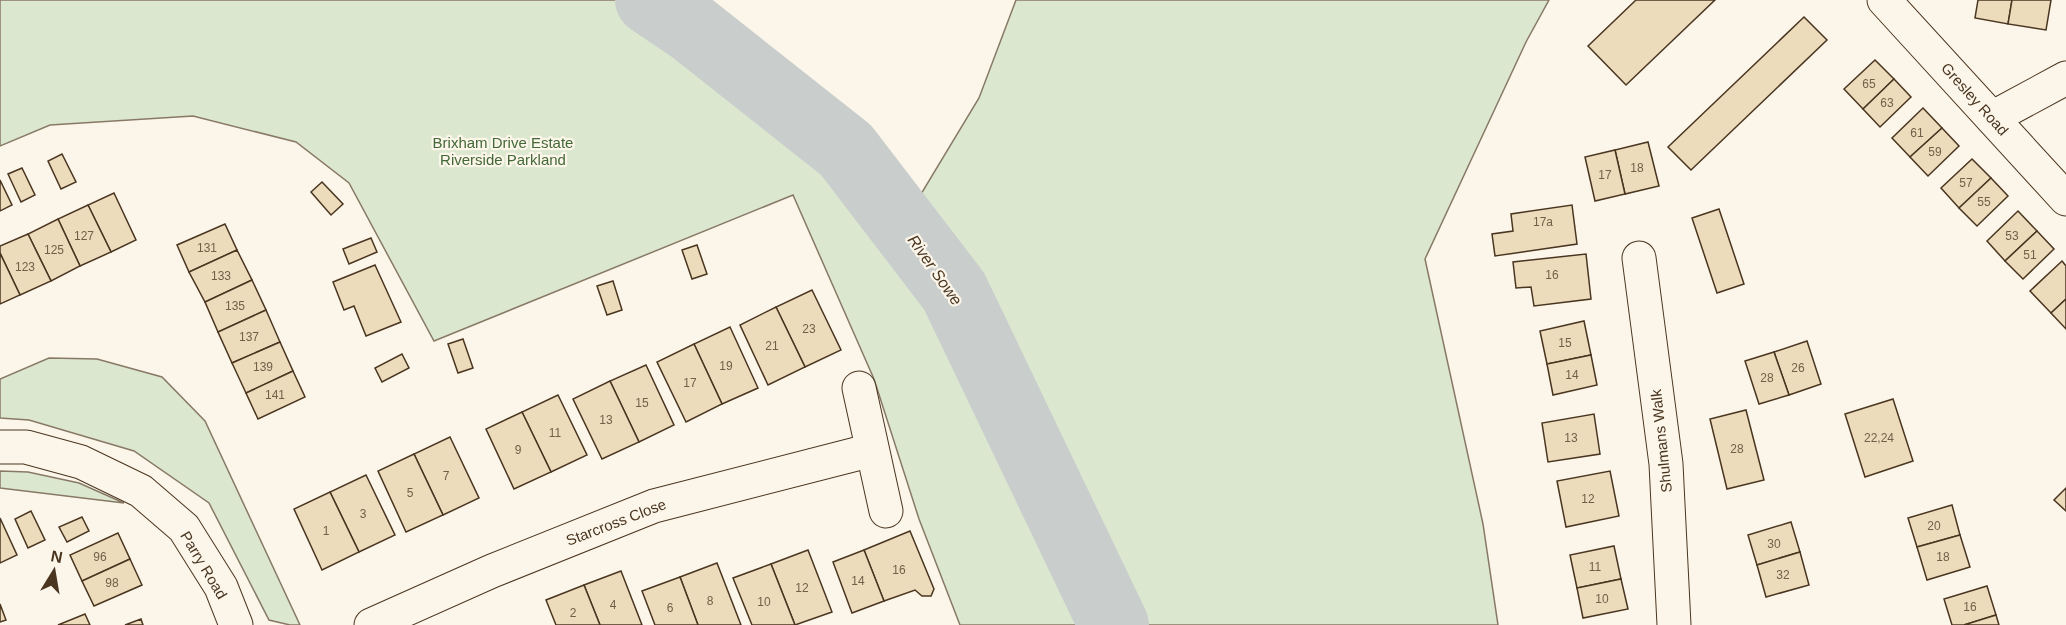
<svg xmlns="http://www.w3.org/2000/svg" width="2066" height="625" viewBox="0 0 2066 625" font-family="Arial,sans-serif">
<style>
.green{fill:#dce7d0;stroke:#887966;stroke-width:1.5}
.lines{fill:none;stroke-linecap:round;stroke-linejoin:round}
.river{stroke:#c9cecd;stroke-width:70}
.building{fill:#ecdcbc;stroke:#4a3520;stroke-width:1.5}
.minor-casing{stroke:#4a3520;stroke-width:35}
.minor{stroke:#fbf6e9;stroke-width:33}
.labels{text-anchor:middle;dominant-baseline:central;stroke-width:4.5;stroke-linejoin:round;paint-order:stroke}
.number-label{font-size:12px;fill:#725f47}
.street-label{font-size:15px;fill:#4a3520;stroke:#fbf6e9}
.park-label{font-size:15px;fill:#436837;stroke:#fbf6e9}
.water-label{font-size:16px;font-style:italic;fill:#4a3520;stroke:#fbf6e9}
</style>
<rect width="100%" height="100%" fill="#fbf6e9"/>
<!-- green -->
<g class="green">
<polygon points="0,0 632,0 661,17 729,68 835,167 888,229 953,328 1067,567 1087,625 960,625 919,519 874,379 793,195 434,341 349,183 296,142 193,116 50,125 0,146"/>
<polygon points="1016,0 1549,0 1526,42 1425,259 1483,524 1498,625 1148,625 1039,405 1001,343 976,283 918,199 979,98"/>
<polygon points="49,358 97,359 162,377 205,421 300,625 290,625 269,620 209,503 134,451 29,420 0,418 0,379"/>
<polygon points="0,471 28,472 79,483 124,503 0,488"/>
</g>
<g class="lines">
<!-- river -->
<polyline class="river" points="650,0 693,29 846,150 954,291 1114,625"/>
</g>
<!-- building -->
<g class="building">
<polygon points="1636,0 1715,0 1626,85 1588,46"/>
<polygon points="1978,0 2012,0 2008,24 1975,18"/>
<polygon points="2012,0 2051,0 2046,30 2008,24"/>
<polygon points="1804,17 1827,40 1691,170 1668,147"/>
<polygon points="1875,60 1894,79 1863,109 1844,89"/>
<polygon points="1894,79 1911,97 1880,127 1863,109"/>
<polygon points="1923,108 1942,128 1910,157 1892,138"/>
<polygon points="1942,128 1959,146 1928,176 1910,157"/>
<polygon points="1648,142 1659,186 1625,194 1615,150"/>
<polygon points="1615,150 1625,194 1595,201 1585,157"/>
<polygon points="62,154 76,182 61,189 48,161"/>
<polygon points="1972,159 1991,178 1959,208 1941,188"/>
<polygon points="22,168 35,195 21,202 8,174"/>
<polygon points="1991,178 2008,196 1977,226 1959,208"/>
<polygon points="0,180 12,205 0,211"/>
<polygon points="322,182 343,204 331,215 311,192"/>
<polygon points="114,193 136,240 111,252 88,205"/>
<polygon points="88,205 111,252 80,266 58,219"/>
<polygon points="1572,205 1577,244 1495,256 1492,234 1513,231 1511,214"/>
<polygon points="1719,209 1744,284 1717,293 1692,218"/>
<polygon points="2018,211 2037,231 2005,261 1987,241"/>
<polygon points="58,219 80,266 51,281 28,234"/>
<polygon points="225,224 237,250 189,272 177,245"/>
<polygon points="2037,231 2054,249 2023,279 2005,261"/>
<polygon points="28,234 51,281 20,295 0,253 0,246"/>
<polygon points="371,238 377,252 349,264 343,249"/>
<polygon points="697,245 707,274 692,279 682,250"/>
<polygon points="237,250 252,280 205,302 189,272"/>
<polygon points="0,253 20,295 0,304"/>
<polygon points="1586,254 1591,299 1534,306 1531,287 1516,288 1513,262"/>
<polygon points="2062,261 2066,266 2066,299 2051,313 2030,291"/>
<polygon points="375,265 401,322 366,336 354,306 344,310 333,282"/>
<polygon points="252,280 266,310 218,332 205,302"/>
<polygon points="613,281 622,310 607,315 597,286"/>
<polygon points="812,290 841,350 805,367 776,307"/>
<polygon points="2066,299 2066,329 2051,313"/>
<polygon points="776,307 805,367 768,385 740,325"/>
<polygon points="266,310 280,342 232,363 218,332"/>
<polygon points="1584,321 1591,355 1547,364 1540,331"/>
<polygon points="730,327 758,388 722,404 694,344"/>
<polygon points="463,339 473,368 458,373 448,344"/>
<polygon points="1807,341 1821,384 1789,395 1774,352"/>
<polygon points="280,342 293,371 246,393 232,363"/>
<polygon points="694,344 722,404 686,422 657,362"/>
<polygon points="1774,352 1789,395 1759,404 1745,361"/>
<polygon points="402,354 409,368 382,382 375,368"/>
<polygon points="1591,355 1597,385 1553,395 1547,364"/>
<polygon points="646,365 674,425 639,442 610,381"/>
<polygon points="293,371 305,397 258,419 246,393"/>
<polygon points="610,381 639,442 602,459 573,399"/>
<polygon points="558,395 587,455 551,472 522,412"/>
<polygon points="1893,399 1913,461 1865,477 1845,414"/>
<polygon points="1746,410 1764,480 1727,489 1710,419"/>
<polygon points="522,412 551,472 514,489 486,429"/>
<polygon points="1594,414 1600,454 1548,462 1542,423"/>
<polygon points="450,437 479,498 443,515 414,454"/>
<polygon points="414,454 443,515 406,532 378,471"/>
<polygon points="1610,471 1619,516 1566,527 1557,481"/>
<polygon points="366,475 395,535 359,552 330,492"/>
<polygon points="2066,488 2066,511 2054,500"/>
<polygon points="330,492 359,552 322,570 294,509"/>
<polygon points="1952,505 1960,535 1917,547 1908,518"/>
<polygon points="31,511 45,540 28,548 15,519"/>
<polygon points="82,517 89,531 67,542 59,527"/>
<polygon points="0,518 17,555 0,563"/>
<polygon points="1791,522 1800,552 1757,565 1748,535"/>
<polygon points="910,531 934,589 931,596 922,596 915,590 884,601 864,550"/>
<polygon points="118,533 130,559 82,581 70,555"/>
<polygon points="1960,535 1970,567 1927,580 1917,547"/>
<polygon points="1614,546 1621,579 1577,588 1570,555"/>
<polygon points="808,550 832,612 795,625 771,564"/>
<polygon points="864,550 884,601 852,613 833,562"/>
<polygon points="1800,552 1809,585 1766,597 1757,565"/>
<polygon points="130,559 142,585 94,606 82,581"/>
<polygon points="717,563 741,625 698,625 680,577"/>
<polygon points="771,564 795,625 752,625 733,578"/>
<polygon points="621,571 642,625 600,625 584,585"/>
<polygon points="680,577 698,625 655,625 642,591"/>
<polygon points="1621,579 1628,609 1583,618 1577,588"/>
<polygon points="584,585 600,625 556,625 546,600"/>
<polygon points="1987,586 1996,615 1964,625 1952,625 1944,599"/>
<polygon points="0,604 6,620 0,622"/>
<polygon points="85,614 90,625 58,625"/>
<polygon points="1996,615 1999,625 1964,625"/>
<polygon points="141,619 143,625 125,625"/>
</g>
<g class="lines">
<defs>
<g id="minor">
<polyline points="1884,0 2066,199"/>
<polyline points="1992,118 2066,78"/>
<polyline points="1639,258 1666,464 1674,625"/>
<polyline points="859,388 886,511"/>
<polyline points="0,447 26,447 81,462 141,491 184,528 221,587 236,625"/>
<polyline points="371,625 492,571 654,506 872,450"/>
</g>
</defs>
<!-- minor casing -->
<use href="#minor" class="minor-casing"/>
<!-- minor -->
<use href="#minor" class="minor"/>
</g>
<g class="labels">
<!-- number labels -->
<g class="number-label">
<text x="1869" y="84">65</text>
<text x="1887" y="103">63</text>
<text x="1917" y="133">61</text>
<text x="1935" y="152">59</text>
<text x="1637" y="168">18</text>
<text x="1605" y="175">17</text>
<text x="1966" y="183">57</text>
<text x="1984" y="202">55</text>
<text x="1543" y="222">17a</text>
<text x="84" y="236">127</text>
<text x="2012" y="236">53</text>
<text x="207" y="248">131</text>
<text x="54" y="250">125</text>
<text x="2030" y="255">51</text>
<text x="25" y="267">123</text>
<text x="1552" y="275">16</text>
<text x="221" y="276">133</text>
<text x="235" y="306">135</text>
<text x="809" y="329">23</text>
<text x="249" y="337">137</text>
<text x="1565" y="343">15</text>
<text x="772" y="346">21</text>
<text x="726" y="366">19</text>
<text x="263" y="367">139</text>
<text x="1798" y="368">26</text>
<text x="1572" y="375">14</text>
<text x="1767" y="378">28</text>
<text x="690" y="383">17</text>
<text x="275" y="395">141</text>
<text x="642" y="403">15</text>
<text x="606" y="420">13</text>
<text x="555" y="433">11</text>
<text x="1571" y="438">13</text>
<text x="1879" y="438">22,24</text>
<text x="1737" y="449">28</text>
<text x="518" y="450">9</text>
<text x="446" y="476">7</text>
<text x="410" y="493">5</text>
<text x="1588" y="499">12</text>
<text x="363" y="514">3</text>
<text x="1934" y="526">20</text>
<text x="326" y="531">1</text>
<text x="1774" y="544">30</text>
<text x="100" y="557">96</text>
<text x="1943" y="557">18</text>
<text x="1595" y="567">11</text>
<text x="899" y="570">16</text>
<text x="1783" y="575">32</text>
<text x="858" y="581">14</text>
<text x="112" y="583">98</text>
<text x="802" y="588">12</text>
<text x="1602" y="599">10</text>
<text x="710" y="601">8</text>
<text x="764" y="602">10</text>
<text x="613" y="605">4</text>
<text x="1970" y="607">16</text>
<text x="670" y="608">6</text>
<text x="573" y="613">2</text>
</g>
<!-- street labels -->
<g class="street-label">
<text transform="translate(1975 99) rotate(48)">Gresley Road</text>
<text transform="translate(1661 441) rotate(-96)">Shulmans Walk</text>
<text transform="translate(616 522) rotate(-21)">Starcross Close</text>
<text transform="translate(204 565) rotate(59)">Parry Road</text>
</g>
<!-- park labels -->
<g class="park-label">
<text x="503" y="142">Brixham Drive Estate<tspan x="503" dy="17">Riverside Parkland</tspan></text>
</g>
<!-- water labels -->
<g class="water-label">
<text transform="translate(935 270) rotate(55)">River Sowe</text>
</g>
</g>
<!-- north arrow -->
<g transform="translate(54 571) rotate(11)" stroke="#fbf6e9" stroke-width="4.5" paint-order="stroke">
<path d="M0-4.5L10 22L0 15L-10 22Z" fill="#4a3520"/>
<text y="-9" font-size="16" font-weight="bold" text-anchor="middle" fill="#4a3520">N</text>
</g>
</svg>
